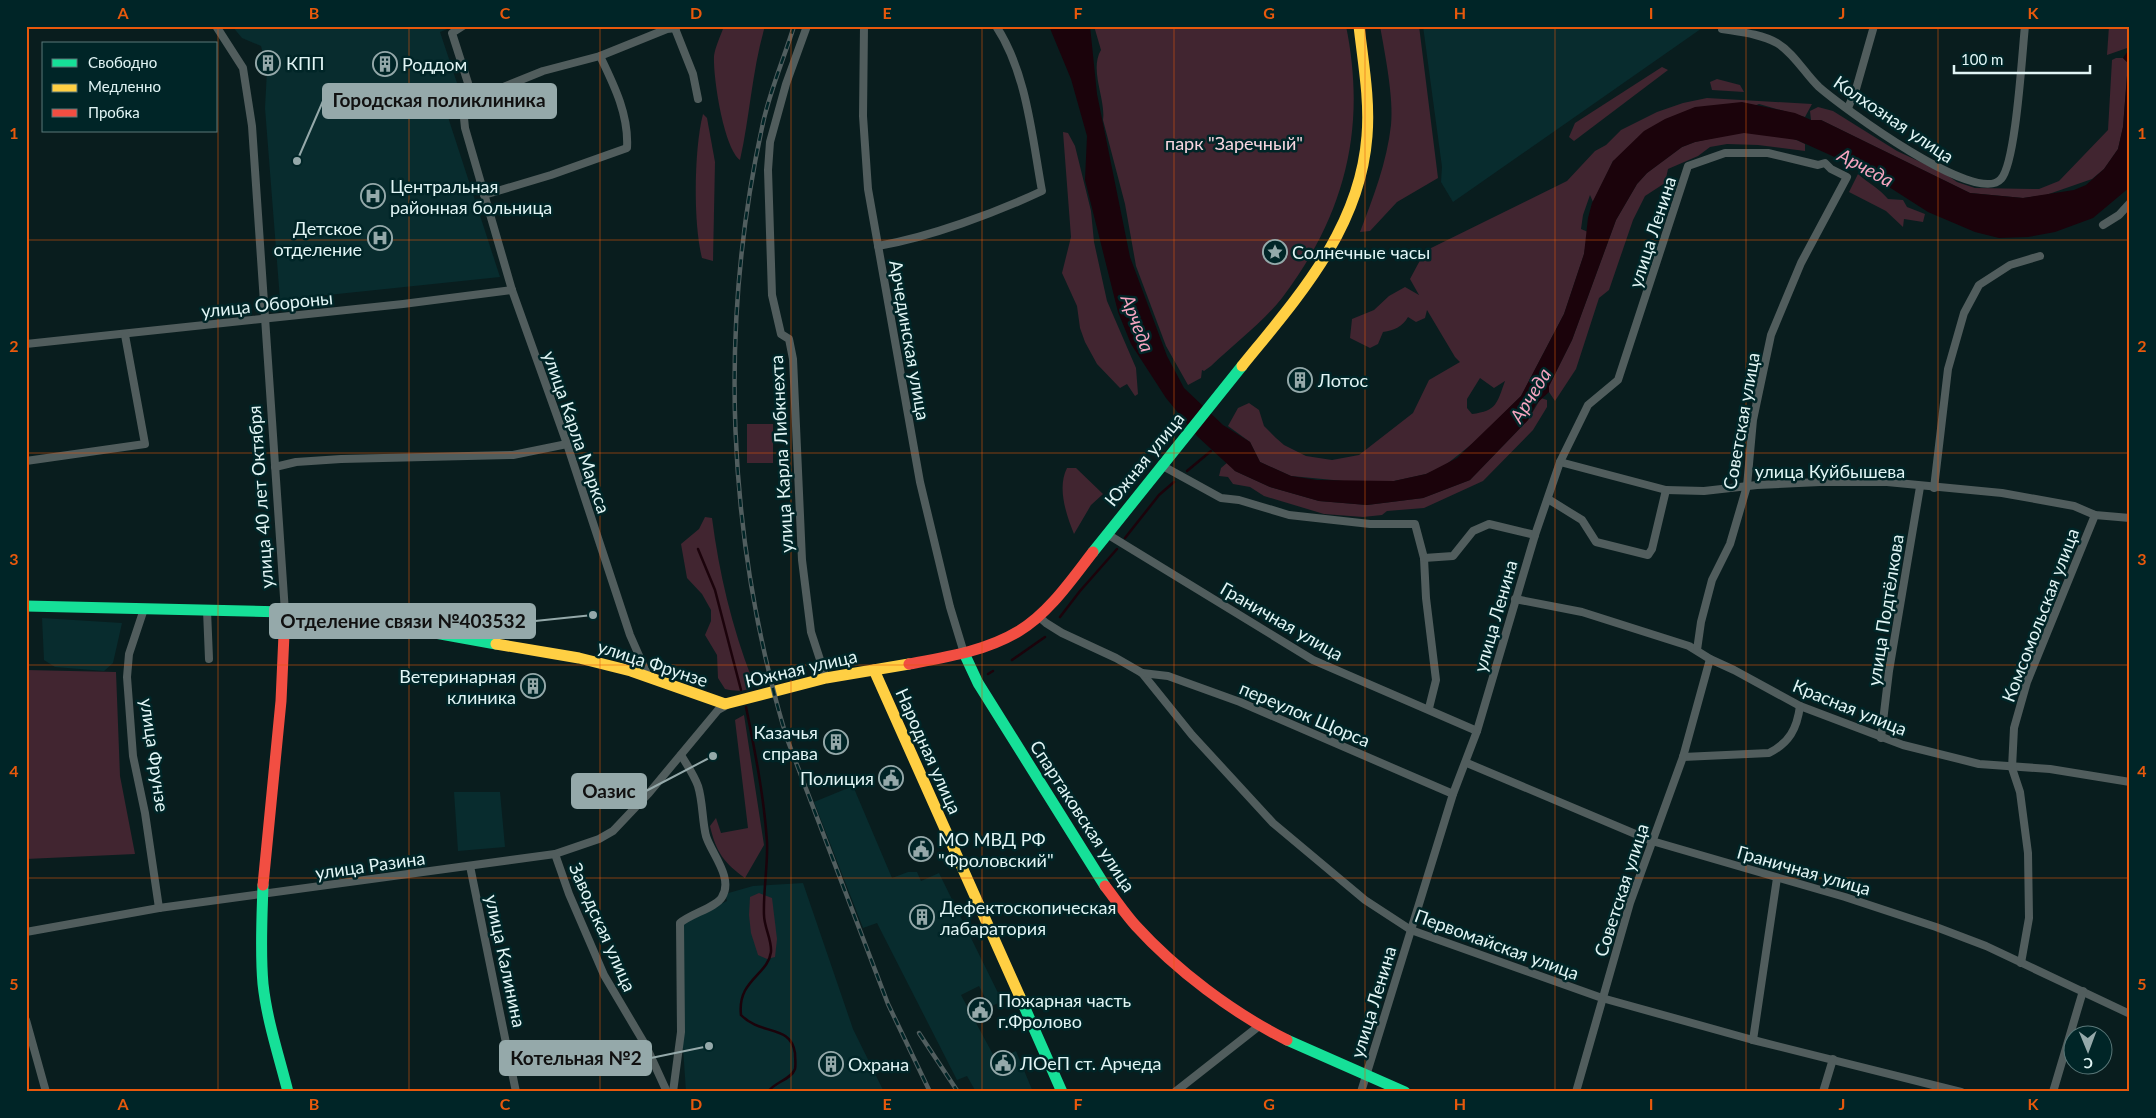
<svg xmlns="http://www.w3.org/2000/svg" width="2156" height="1118" viewBox="0 0 2156 1118" font-family="Lato,sans-serif">
<style>
.built{fill:#082c2e}
.green{fill:#412530;fill-rule:evenodd}
.water{fill:#1b030b}
.lines{fill:none;stroke-linecap:round;stroke-linejoin:round}
.stream{stroke:#1b030b;stroke-width:2.5}
.street{stroke:#515d5d;stroke-width:8}
.fast{stroke:#16e098;stroke-width:11}
.slow{stroke:#ffcf43;stroke-width:11}
.jam{stroke:#f24e42;stroke-width:11}
.rail-casing{stroke:#515e5f;stroke-width:4.5}
.rail{stroke:#002527;stroke-width:2.5;stroke-dasharray:8;stroke-linecap:butt}
.grid{fill:none;stroke:#e8590c;stroke-width:1;stroke-opacity:0.55}
.labels{text-anchor:middle;dominant-baseline:central;stroke-width:5;stroke-linejoin:round;paint-order:stroke}
.poi-label{font-size:18px;fill:#e1f5f5;stroke:#002527;text-anchor:start}
.street-label{font-size:18px;fill:#e1f5f5;stroke:#002527}
.park-label{font-size:18px;fill:#f9d7e1;stroke:#002527}
.water-label{font-size:19px;font-style:italic;fill:#f6a5c0;stroke:#002527}
.leader{fill:none;stroke:#95a9aa;stroke-width:2}
.callout-dot{fill:#95a9aa;stroke:#002527;stroke-width:2}
.callout{fill:#95a9aa;stroke:#95a9aa;stroke-width:2}
.callout-label{font-size:19px;text-anchor:middle;font-weight:bold;fill:#111}
.neatline{fill:none;stroke:#e8590c;stroke-width:2}
.grid-label{font-size:16px;text-anchor:middle;font-weight:bold;fill:#e8590c}
</style>
<rect width="100%" height="100%" fill="#091d1e"/>
<!-- built -->
<g class="built">
<polygon points="232,26 455,26 440,32 460,92 455,108 447,114 500,277 280,300 265,108 267,70 261,46 242,38"/>
<polygon points="1423,26 1705,26 1453,202 1441,182 1442,167"/>
<polygon points="42,618 122,623 113,663 104,671 55,667 44,660"/>
<polygon points="853,786 892,878 908,872 917,872 921,881 939,873 1002,1001 990,1007 979,986 961,995 996,1060 1016,1051 1033,1092 976,1092 967,1076 957,1080 877,923 863,928 814,802"/>
<polygon points="454,792 500,792 505,847 458,851"/>
<polygon points="803,883 853,1029 884,1092 686,1092 683,1047 683,926 685,921 727,901 725,894 753,886"/>
</g>
<!-- green -->
<g class="green">
<path d="M724 26H765C752 70 750 116 740 160 724 148 713 78 714 56 715 47 721 35 724 26Z"/>
<path d="M1094 26H1346C1367 128 1345 215 1282 298 1262 323 1234 344 1211 366L1204 371 1202 370 1201 378 1188 385 1166 346 1136 266 1125 204 1103 120C1106 99 1089 70 1101 50Z"/>
<path d="M1380 26H1419L1438 178 1397 202 1370 231 1360 232C1373 198 1387 162 1391 125 1394 99 1385 54 1380 26Z"/>
<polygon points="2109,26 2130,26 2130,47 2107,55"/>
<polygon points="2116,58 2123,58 2128,63 2123,127 2118,149 2104,169 2092,179 2046,195 2023,198 1970,193 1821,120 1811,120 1810,111 1818,107 1833,111 1897,151 1944,173 1957,182 1975,188 2039,189 2059,181 2108,130 2112,60"/>
<polygon points="1662,67 1668,70 1574,141 1569,137 1575,123"/>
<polygon points="1717,79 1740,85 1744,92 1712,90 1710,82"/>
<path d="M1707 98 1812 104 1805 117 1759 104 1613 161 1593 202 1590 195 1583 215 1581 229 1588 232 1584 254 1564 314 1521 396 1477 440 1443 467 1426 474 1394 481 1354 482 1291 476 1260 462 1250 442 1228 426 1238 408 1249 403 1259 410 1264 426 1276 438 1284 445 1306 456 1332 460 1359 455 1413 413 1429 380 1460 362 1455 357 1427 310 1425 318 1416 322 1408 317C1402 327 1395 330 1383 332L1378 344 1370 348 1350 338 1352 319 1374 310 1389 296 1405 287 1419 295 1410 279 1425 251 1567 181 1595 151 1606 145 1621 130 1657 112 1683 103ZM1480 378 1494 388 1505 381C1497 403 1497 411 1472 414L1467 408V399Z"/>
<path d="M703 114 707 118 715 162 713 261 702 258C693 224 694 148 703 114Z"/>
<polygon points="1063,132 1068,133 1075,146 1091,211 1094,242 1107,301 1136,368 1138,394 1135,396 1127,384 1120,388 1097,364 1085,342 1080,328 1077,306 1062,273 1071,237"/>
<path d="M1736 133C1758 131 1785 133 1805 144V151L1758 145 1727 144 1710 147 1698 156 1668 169 1665 183 1645 196 1633 220 1609 290 1599 298 1576 369 1555 401 1549 392V386L1572 340 1616 220 1637 184 1647 173 1682 147 1695 142Z"/>
<path d="M1858 174C1868 183 1879 188 1888 199L1903 200 1907 207 1925 214 1923 222 1904 219 1903 227 1886 211 1849 192Z"/>
<polygon points="1541,398 1547,400 1547,407 1533,430 1483,481 1424,508 1387,511 1382,515 1363,517 1324,514 1264,496 1250,487 1233,484 1228,477 1219,476 1221,468 1228,462 1235,471 1270,487 1319,501 1367,505 1423,498 1470,480 1528,420"/>
<rect x="747" y="424" width="26" height="39"/>
<path d="M1067 468H1076L1103 494 1091 505 1074 534C1066 514 1057 488 1067 468Z"/>
<path d="M705 517 712 518C719 573 732 627 752 679L753 687C745 692 734 691 725 689L718 678 717 655 705 635 711 621V610L702 594 687 578 681 544 699 529Z"/>
<polygon points="26,670 116,672 120,776 135,854 26,859"/>
<path d="M744 715 764 845 745 878C724 863 716 852 710 826L716 818 721 833 748 828 735 720Z"/>
<polygon points="759,893 772,898 777,939 775,957 767,959 758,955 751,933 749,915 750,897"/>
</g>
<!-- water -->
<polygon class="water" points="1049,26 1090,26 1097,94 1130,257 1167,356 1184,388 1223,425 1250,442 1260,462 1291,476 1317,480 1394,481 1426,474 1457,458 1521,396 1564,314 1584,254 1588,218 1592,203 1613,161 1644,131 1665,119 1695,107 1742,102 1795,113 1811,120 1821,120 1970,193 2023,198 2074,190 2086,185 2104,169 2118,149 2123,127 2128,63 2123,58 2130,48 2130,187 2093,218 2055,232 2028,237 1999,238 1975,232 1928,212 1861,169 1797,140 1744,133 1695,142 1682,147 1647,173 1637,184 1616,220 1572,340 1549,386 1549,392 1536,404 1528,420 1470,480 1423,498 1367,505 1319,501 1270,487 1235,471 1198,437 1166,398 1131,344 1118,312 1085,180 1087,136 1071,79"/>
<g class="lines">
<!-- stream -->
<g class="stream">
<polyline points="1187,471 1211,451"/>
<polyline points="1125,538 1159,495 1174,482"/>
<polyline points="698,549 715,590 741,690"/>
<polyline points="1060,617 1080,591 1117,549"/>
<polyline points="1012,660 1045,637"/>
<polyline points="988,674 993,671"/>
<path d="M746 707C755 751 764 797 767 842 768 866 763 891 764 915 764 927 772 940 771 952 768 975 737 980 741 1015 761 1036 791 1024 795 1053 795 1058 796 1064 795 1069 791 1080 774 1082 768 1092"/>
</g>
<!-- street -->
<g class="street">
<polyline points="216,26 243,68 252,126 285,612"/>
<polyline points="463,26 452,33 468,83 464,118 465,128 512,290 567,444 630,635 648,676"/>
<polyline points="674,26 693,74 698,99"/>
<polyline points="807,26 786,84 770,142 768,170 772,295 781,334 789,339 793,359 802,560 811,632 826,678"/>
<polyline points="864,26 863,116 868,189 920,482 950,607 964,653"/>
<path d="M1722 29C1740 32 1761 34 1777 43 1794 53 1805 74 1819 87 1842 107 1977 207 2001 179 2016 163 2022 53 2025 26"/>
<polyline points="466,102 543,71 600,56 667,29 676,28"/>
<polyline points="1848,108 1856,89 1874,26"/>
<path d="M484 195 551 175 627 148C629 115 614 85 600 56"/>
<polyline points="2103,225 2119,215 2130,203"/>
<path d="M878 246C930 237 995 213 1042 191 1032 137 1027 73 996 26"/>
<polyline points="26,344 403,304 512,290"/>
<polyline points="26,461 145,444 125,335"/>
<polyline points="1560,462 1666,490 1704,491 1757,485 1820,482 1887,482 2002,493 2074,506 2095,515 2130,518"/>
<polyline points="1161,465 1221,498 1239,500 1289,515 1370,524 1415,524 1424,558 1426,598 1436,680 1429,708"/>
<polyline points="275,467 296,462 341,459 513,455 567,444"/>
<polyline points="1934,488 1948,369 1964,313 1979,285 2010,265 2040,256"/>
<polyline points="1548,499 1582,520 1596,542 1648,555 1652,549 1666,490"/>
<polyline points="1107,534 1313,660 1477,731"/>
<polyline points="1424,558 1453,556 1473,531 1489,524 1535,535"/>
<polyline points="1515,599 1582,612 1689,646 1710,659 1734,670 1800,706 1903,745 1979,764 2050,769 2130,782"/>
<polyline points="144,609 129,654 127,677 133,756 145,813 159,908"/>
<polyline points="207,610 209,659"/>
<polyline points="1038,616 1046,623 1062,633 1116,658 1142,673 1192,735 1273,823 1365,900 1411,930 1602,998 1753,1040 1961,1092"/>
<polyline points="1142,673 1168,676 1240,702 1453,794"/>
<polyline points="1881,738 1889,671 1920,487"/>
<path d="M1683 757 1769 753C1789 743 1797 729 1800 706"/>
<polyline points="1467,763 1652,841 1845,897 1936,927 1986,946 2130,1014"/>
<polyline points="555,854 569,894 604,975 646,1046 667,1092"/>
<polyline points="470,866 516,1092"/>
<polyline points="26,932 159,908 555,854 599,839 613,831 649,793 718,710 727,705"/>
<polyline points="2021,963 2029,918 2028,853 2020,792 2012,768 2014,728 2027,682 2095,515"/>
<polyline points="26,1020 46,1092"/>
<polyline points="1753,1040 1777,878"/>
<path d="M673 1092 681 1032 680 923C690 914 717 907 722 897 734 878 711 853 706 836 702 820 703 802 698 786 694 775 687 765 681 755"/>
<polyline points="1175,1092 1259,1026"/>
<polyline points="1361,1092 1453,794 1477,731 1535,535 1560,462 1588,405 1618,380 1688,166 1725,153 1768,153 1818,165 1825,163 1831,169 1847,177 1801,263 1771,335 1753,420 1747,486 1730,544 1712,580 1701,622 1697,650"/>
<polyline points="1576,1092 1630,903 1683,757 1710,659"/>
<polyline points="1823,1092 1833,1059"/>
<polyline points="2053,1092 2083,991"/>
</g>
<!-- fast -->
<g class="fast">
<polyline points="1093,552 1242,366"/>
<polyline points="26,606 285,612 402,627 496,644"/>
<polyline points="964,653 978,683 1105,886"/>
<path d="M263 885C262 918 260 951 263 984 267 1021 279 1056 288 1092"/>
<polyline points="1020,997 1062,1092"/>
<polyline points="1287,1040 1405,1092"/>
</g>
<!-- slow -->
<g class="slow">
<path d="M1242 366C1298 297 1360 229 1367 136 1370 99 1363 62 1359 26"/>
<polyline points="496,644 579,658 631,671 725,704 826,678 909,664"/>
<polyline points="874,670 1020,997"/>
</g>
<!-- jam -->
<g class="jam">
<path d="M909 664C947 657 986 651 1019 631 1049 613 1072 579 1093 552"/>
<polyline points="263,885 281,701 285,612"/>
<path d="M1105 886C1116 900 1125 914 1136 926 1176 970 1233 1013 1287 1040"/>
</g>
<defs>
<g id="rail">
<path d="M794 26C784 58 770 91 763 123 718 326 727 537 786 736L888 1004 930 1092"/>
<polyline points="919,1033 958,1092"/>
</g>
</defs>
<!-- rail casing -->
<use href="#rail" class="rail-casing"/>
<!-- rail -->
<use href="#rail" class="rail"/>
</g>
<!-- grid -->
<path class="grid" d="M218 26V1092M409 26V1092M600 26V1092M791 26V1092M982 26V1092M1174 26V1092M1365 26V1092M1555 26V1092M1746 26V1092M1938 26V1092M26 240H2130M26 453H2130M26 665H2130M26 878H2130"/>
<!-- icons -->
<defs>
<symbol id="building-ring" viewBox="-11 -11 22 22"><circle r="9.5" fill="#002527" stroke="#95a9aa" stroke-width="1.5"/><path d="M-4-6H4V6H1V3H-1V6H-4ZM-2.5-4.3h1.7v1.8h-1.7ZM.8-4.3h1.7v1.8H.8ZM-2.5-1h1.7V.8h-1.7ZM.8-1h1.7V.8H.8Z" fill="#95a9aa"/></symbol>
<symbol id="hospital-ring" viewBox="-11 -11 22 22"><circle r="9.5" fill="#002527" stroke="#95a9aa" stroke-width="1.5"/><path d="M-5-5h3v3.5h4V-5h3V5h-3V1.5h-4V5h-3Z" fill="#95a9aa"/></symbol>
<symbol id="sight-ring" viewBox="-11 -11 22 22"><circle r="9.5" fill="#002527" stroke="#95a9aa" stroke-width="1.5"/><path d="M0-6L1.8-2.2L6-1.7L2.9 1.2L3.7 5.4L0 3.3L-3.7 5.4L-2.9 1.2L-6-1.7L-1.8-2.2Z" fill="#95a9aa"/></symbol>
<symbol id="civic-ring" viewBox="-11 -11 22 22"><circle r="9.5" fill="#002527" stroke="#95a9aa" stroke-width="1.5"/><path d="M-.6-6.5H3V-4.5H.6V-3L4-1V1h2V6H-6V1h2V-1L-.6-3ZM-1.2 2.5V6h2.4V2.5Z" fill="#95a9aa"/></symbol>
</defs>
<g fill-rule="evenodd">
<use href="#building-ring" x="254" y="49" width="28" height="28"/>
<use href="#building-ring" x="371" y="50" width="28" height="28"/>
<use href="#hospital-ring" x="359" y="182" width="28" height="28"/>
<use href="#hospital-ring" x="366" y="224" width="28" height="28"/>
<use href="#sight-ring" x="1261" y="238" width="28" height="28"/>
<use href="#building-ring" x="1286" y="366" width="28" height="28"/>
<use href="#building-ring" x="519" y="672" width="28" height="28"/>
<use href="#building-ring" x="822" y="728" width="28" height="28"/>
<use href="#civic-ring" x="877" y="764" width="28" height="28"/>
<use href="#civic-ring" x="907" y="835" width="28" height="28"/>
<use href="#building-ring" x="908" y="903" width="28" height="28"/>
<use href="#civic-ring" x="966" y="996" width="28" height="28"/>
<use href="#civic-ring" x="989" y="1049" width="28" height="28"/>
<use href="#building-ring" x="817" y="1050" width="28" height="28"/>
</g>
<g class="labels">
<!-- poi labels -->
<g class="poi-label">
<text x="286" y="63">КПП</text>
<text x="402" y="64">Роддом</text>
<text x="390" y="186">Центральная<tspan x="390" dy="21">районная больница</tspan></text>
<text x="362" y="228" text-anchor="end">Детское<tspan x="362" dy="21">отделение</tspan></text>
<text x="1292" y="252">Солнечные часы</text>
<text x="1318" y="380">Лотос</text>
<text x="516" y="676" text-anchor="end">Ветеринарная<tspan x="516" dy="21">клиника</tspan></text>
<text x="818" y="732" text-anchor="end">Казачья<tspan x="818" dy="21">справа</tspan></text>
<text x="874" y="778" text-anchor="end">Полиция</text>
<text x="938" y="839">МО МВД РФ<tspan x="938" dy="21">"Фроловский"</tspan></text>
<text x="940" y="907">Дефектоскопическая<tspan x="940" dy="21">лабаратория</tspan></text>
<text x="998" y="1000">Пожарная часть<tspan x="998" dy="21">г.Фролово</tspan></text>
<text x="1020" y="1063">ЛОеП ст. Арчеда</text>
<text x="848" y="1064">Охрана</text>
</g>
<!-- street labels -->
<g class="street-label">
<text transform="translate(1894 119) rotate(34)">Колхозная улица</text>
<text transform="translate(1652 232) rotate(-72)">улица Ленина</text>
<text transform="translate(267 304) rotate(-6)">улица Обороны</text>
<text transform="translate(910 340) rotate(80)">Арчединская улица</text>
<text transform="translate(1741 421) rotate(-80)">Советская улица</text>
<text transform="translate(577 432) rotate(71)">улица Карла Маркса</text>
<text transform="translate(781 454) rotate(-93)">улица Карла Либкнехта</text>
<text transform="translate(1144 459) rotate(-51)">Южная улица</text>
<text x="1830" y="471">улица Куйбышева</text>
<text transform="translate(260 497) rotate(-94)">улица 40 лет Октября</text>
<text transform="translate(1885 610) rotate(-81)">улица Подтёлкова</text>
<text transform="translate(2040 615) rotate(-69)">Комсомольская улица</text>
<text transform="translate(1495 616) rotate(-74)">улица Ленина</text>
<text transform="translate(1282 621) rotate(30)">Граничная улица</text>
<text transform="translate(653 663) rotate(18)">улица Фрунзе</text>
<text transform="translate(801 668) rotate(-13)">Южная улица</text>
<text transform="translate(1850 707) rotate(22)">Красная улица</text>
<text transform="translate(1305 714) rotate(23)">переулок Щорса</text>
<text transform="translate(929 751) rotate(66)">Народная улица</text>
<text transform="translate(155 755) rotate(82)">улица Фрунзе</text>
<text transform="translate(1083 816) rotate(57)">Спартаковская улица</text>
<text transform="translate(370 865) rotate(-8)">улица Разина</text>
<text transform="translate(1804 870) rotate(16)">Граничная улица</text>
<text transform="translate(1621 890) rotate(-72)">Советская улица</text>
<text transform="translate(603 927) rotate(66)">Заводская улица</text>
<text transform="translate(1497 944) rotate(20)">Первомайская улица</text>
<text transform="translate(506 961) rotate(78)">улица Калинина</text>
<text transform="translate(1373 1002) rotate(-73)">улица Ленина</text>
</g>
<!-- park labels -->
<g class="park-label">
<text x="1234" y="143">парк "Заречный"</text>
</g>
<!-- water labels -->
<g class="water-label">
<text transform="translate(1866 167) rotate(28)">Арчеда</text>
<text transform="translate(1138 323) rotate(69)">Арчеда</text>
<text transform="translate(1530 395) rotate(-58)">Арчеда</text>
</g>
</g>
<!-- callouts -->
<path class="leader" d="M297 161L323 101M593 615L535 621M713 756L646 791M709 1046L651 1058"/>
<g class="callout-dot">
<circle cx="297" cy="161" r="5"/>
<circle cx="593" cy="615" r="5"/>
<circle cx="713" cy="756" r="5"/>
<circle cx="709" cy="1046" r="5"/>
</g>
<g class="callout">
<rect x="323" y="84" width="233" height="34" rx="5"/>
<rect x="270" y="604" width="265" height="34" rx="5"/>
<rect x="572" y="774" width="74" height="34" rx="5"/>
<rect x="500" y="1041" width="151" height="34" rx="5"/>
</g>
<g class="callout-label">
<text x="439" y="107">Городская поликлиника</text>
<text x="403" y="628">Отделение связи №403532</text>
<text x="609" y="798">Оазис</text>
<text x="576" y="1065">Котельная №2</text>
</g>
<!-- border -->
<rect width="2156" height="1118" fill="none" stroke="#002527" stroke-width="55"/>
<!-- legend -->
<rect x="42" y="42" width="175" height="90" fill="#002527" stroke="#5a7879"/>
<rect x="52" y="59" width="25" height="8" fill="#16e098" stroke="#5a7879"/>
<text x="88" y="68" font-size="15" fill="#e1f5f5">Свободно</text>
<rect x="52" y="84" width="25" height="8" fill="#ffcf43" stroke="#5a7879"/>
<text x="88" y="92" font-size="15" fill="#e1f5f5">Медленно</text>
<rect x="52" y="109" width="25" height="8" fill="#f24e42" stroke="#5a7879"/>
<text x="88" y="118" font-size="15" fill="#e1f5f5">Пробка</text>
<!-- north arrow -->
<g transform="translate(2088 1050) rotate(179)"><circle r="24" fill="#002527" stroke="#5a7879"/>
<path d="M0-4L9 19L0 12L-9 19Z" fill="#95a9aa"/>
<text y="-8" font-size="14" font-weight="bold" text-anchor="middle" fill="#e1f5f5">С</text>
</g>
<!-- scale -->
<path d="M1954 65v8h136v-8" fill="none" stroke="#e1f5f5" stroke-width="2.5"/>
<text x="1961" y="65" font-size="15" fill="#e1f5f5" stroke="#002527" stroke-width="4" paint-order="stroke">100 m</text>
<rect x="28" y="28" width="2100" height="1062" class="neatline"/>
<g class="grid-label">
<text x="123" y="19">A</text>
<text x="314" y="19">B</text>
<text x="505" y="19">C</text>
<text x="696" y="19">D</text>
<text x="887" y="19">E</text>
<text x="1078" y="19">F</text>
<text x="1269" y="19">G</text>
<text x="1460" y="19">H</text>
<text x="1651" y="19">I</text>
<text x="1842" y="19">J</text>
<text x="2033" y="19">K</text>
<text x="14" y="139">1</text>
<text x="2142" y="139">1</text>
<text x="14" y="352">2</text>
<text x="2142" y="352">2</text>
<text x="14" y="565">3</text>
<text x="2142" y="565">3</text>
<text x="14" y="777">4</text>
<text x="2142" y="777">4</text>
<text x="14" y="990">5</text>
<text x="2142" y="990">5</text>
<text x="123" y="1110">A</text>
<text x="314" y="1110">B</text>
<text x="505" y="1110">C</text>
<text x="696" y="1110">D</text>
<text x="887" y="1110">E</text>
<text x="1078" y="1110">F</text>
<text x="1269" y="1110">G</text>
<text x="1460" y="1110">H</text>
<text x="1651" y="1110">I</text>
<text x="1842" y="1110">J</text>
<text x="2033" y="1110">K</text>
</g>
</svg>
